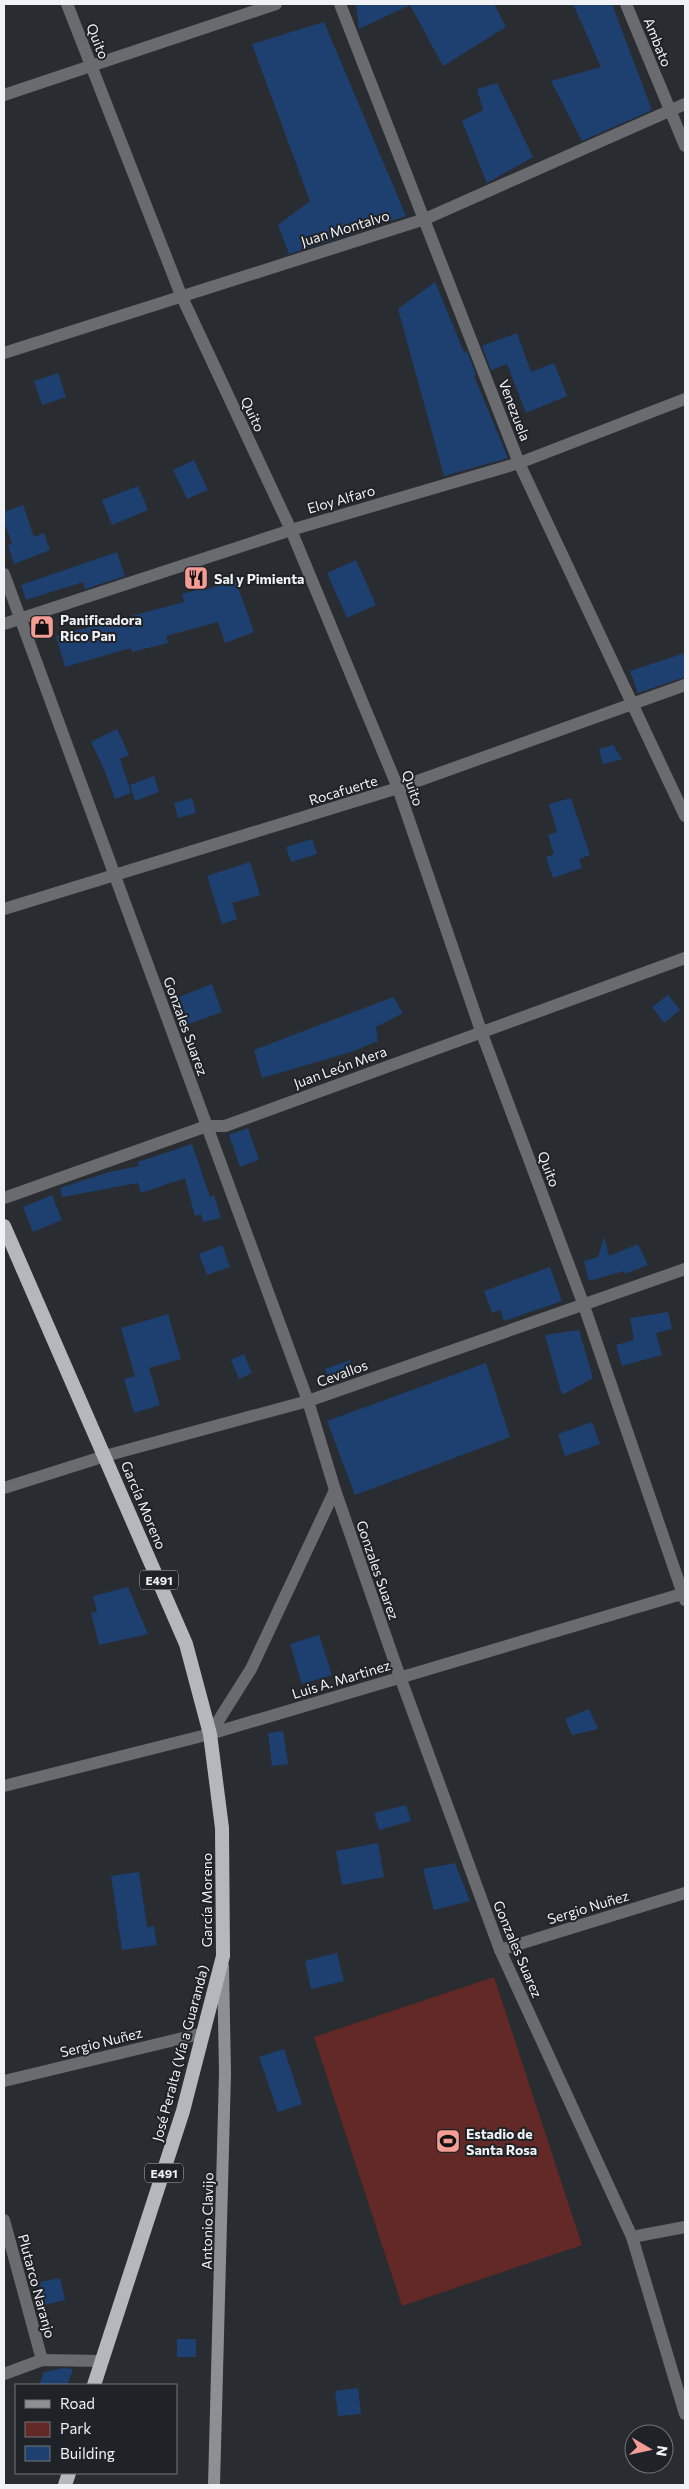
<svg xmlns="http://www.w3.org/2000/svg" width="689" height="2489" viewBox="0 0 689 2489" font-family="Commissioner,sans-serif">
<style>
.green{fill:#622927}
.building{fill:#1e4071}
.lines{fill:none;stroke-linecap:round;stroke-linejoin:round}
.minor{stroke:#6a6b6e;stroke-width:12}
.tertiary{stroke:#6a6b6e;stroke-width:12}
.secondary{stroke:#8d8f93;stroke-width:12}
.trunk{stroke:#b4b8bd;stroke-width:14}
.labels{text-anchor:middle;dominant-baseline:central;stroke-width:4;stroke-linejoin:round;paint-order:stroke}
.shield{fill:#1f2226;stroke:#b1b4b7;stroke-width:1}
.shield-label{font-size:12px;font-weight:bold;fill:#f0f2f5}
.street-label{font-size:14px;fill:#f0f2f5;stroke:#1f2226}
.poi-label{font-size:14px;font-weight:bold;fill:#f0f2f5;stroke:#1f2226;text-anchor:start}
</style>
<rect width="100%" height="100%" fill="#292c30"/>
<!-- green -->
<polygon class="green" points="494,1977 582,2245 402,2306 314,2037"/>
<!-- building -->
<g class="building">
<polygon points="356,4 494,4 506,27 443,66 410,5 359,29"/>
<polygon points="573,4 612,4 652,110 582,141 551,81 601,67"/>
<polygon points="324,22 406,216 289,254 278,225 310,201 252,44"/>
<polygon points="497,83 533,157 487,183 462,121 483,110 477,89"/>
<polygon points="435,282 464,352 467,351 476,375 474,376 508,458 444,476 398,309"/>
<polygon points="517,333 531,372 554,363 567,396 526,413 507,364 491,370 482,346"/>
<polygon points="58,373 66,397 42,405 34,381"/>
<polygon points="194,460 208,490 187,499 173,470"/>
<polygon points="138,486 148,510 112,525 102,500"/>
<polygon points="23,505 34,537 44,533 50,550 14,564 8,545 12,544 4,521 4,512"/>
<polygon points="117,552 125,576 85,589 83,582 26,600 21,585"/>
<polygon points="356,560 376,605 347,618 327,573"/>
<polygon points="235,579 254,632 225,643 218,622 166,636 168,643 132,652 131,648 65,667 56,636 184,602 182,594 204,588 205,590"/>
<polygon points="685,653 685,677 638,693 630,671"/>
<polygon points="117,729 129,755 120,759 131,793 115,799 105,771 91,742"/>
<polygon points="613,745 622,759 603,764 599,749"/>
<polygon points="154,776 159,792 135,801 130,785"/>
<polygon points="192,798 196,813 178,818 174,803"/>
<polygon points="571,798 590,855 579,859 582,868 553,878 546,857 554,854 548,835 557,832 549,804"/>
<polygon points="312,839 317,854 291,862 286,847"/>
<polygon points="250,862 260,895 232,903 237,919 222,924 207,876"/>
<polygon points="212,984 222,1012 189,1024 179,997"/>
<polygon points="668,995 680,1010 664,1023 652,1007"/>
<polygon points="393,997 403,1013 376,1027 378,1041 351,1052 262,1078 254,1050"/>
<polygon points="248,1128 259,1160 240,1167 229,1135"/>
<polygon points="192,1144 210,1197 214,1195 221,1218 203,1222 201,1214 195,1216 185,1178 141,1193 138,1183 62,1197 60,1188 109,1172 139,1166 138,1162"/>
<polygon points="52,1195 62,1220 33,1232 23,1207"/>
<polygon points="604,1237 609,1256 638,1244 648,1265 625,1274 624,1271 589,1281 584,1261 598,1257"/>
<polygon points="222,1245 230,1267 207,1275 199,1254"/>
<polygon points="550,1267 562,1301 504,1321 500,1310 492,1313 484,1291"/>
<polygon points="668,1312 672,1329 656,1333 662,1355 622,1366 616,1345 634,1340 630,1318"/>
<polygon points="168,1314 181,1359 149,1368 160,1405 134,1413 124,1379 135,1376 121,1328"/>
<polygon points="579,1330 593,1378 562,1395 545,1335"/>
<polygon points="244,1354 252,1373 239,1379 231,1360"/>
<polygon points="350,1360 356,1374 331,1384 325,1369"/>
<polygon points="486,1363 510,1437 355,1495 327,1421"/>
<polygon points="592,1422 600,1444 565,1456 558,1434"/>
<polygon points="128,1587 148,1634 99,1645 91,1613 97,1612 93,1596"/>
<polygon points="319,1635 332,1675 302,1684 290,1644"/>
<polygon points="589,1709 598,1729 572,1735 565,1719"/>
<polygon points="283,1731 288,1764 272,1766 268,1733"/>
<polygon points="406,1805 411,1821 379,1830 374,1813"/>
<polygon points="378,1843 384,1877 342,1885 336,1851"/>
<polygon points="455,1863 470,1901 434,1910 423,1869"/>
<polygon points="139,1872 147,1927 154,1926 157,1945 122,1950 111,1876"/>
<polygon points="337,1953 344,1981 311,1989 305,1961"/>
<polygon points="284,2049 302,2104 278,2112 259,2057"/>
<polygon points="60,2278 65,2300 44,2305 40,2282"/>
<rect x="177" y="2339" width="19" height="18"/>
<polygon points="63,2368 73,2369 67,2385 39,2385 44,2372"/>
<polygon points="358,2388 361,2414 338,2416 335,2391"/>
</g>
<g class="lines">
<!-- minor -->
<g class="minor">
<polyline points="67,4 181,295 291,530 398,788 481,1031 583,1303 685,1600"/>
<polyline points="340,4 519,463 685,816"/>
<polyline points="626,4 685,146"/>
<polyline points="4,95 276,4"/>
<polyline points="4,353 425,219 685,104"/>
<polyline points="4,624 291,530 519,463 685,399"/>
<polyline points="4,909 398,788 685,685"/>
<polyline points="4,1198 207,1126 225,1126 685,958"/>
<polyline points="4,1488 105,1456 308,1401 685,1269"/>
<polyline points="4,1786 210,1734 685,1593"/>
<polyline points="500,1950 685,1893"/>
<polyline points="4,2081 204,2033"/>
<polyline points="4,2220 42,2360"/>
<polyline points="632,2237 685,2227"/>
<polyline points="4,2374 42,2360 102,2361"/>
</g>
<!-- tertiary -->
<g class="tertiary">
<polyline points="4,574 308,1401 335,1490 251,1669 210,1734"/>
<polyline points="335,1490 395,1663 500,1950 632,2237 685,2414"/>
</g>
<!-- secondary -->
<polyline class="secondary" points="214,2485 225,2073 223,1966"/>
<!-- trunk -->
<g class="trunk">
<polyline points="4,1226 186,1644 210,1734 222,1828 223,1956 183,2111 94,2385"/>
<polyline points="65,2485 69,2473"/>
</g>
</g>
<!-- icons -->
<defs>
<symbol id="restaurant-square" viewBox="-11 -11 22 22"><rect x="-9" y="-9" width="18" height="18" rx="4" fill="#f59c95" stroke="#1f2226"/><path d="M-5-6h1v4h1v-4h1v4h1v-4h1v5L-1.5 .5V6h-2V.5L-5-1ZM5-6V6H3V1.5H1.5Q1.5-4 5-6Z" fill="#111"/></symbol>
<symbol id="shop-square" viewBox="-11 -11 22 22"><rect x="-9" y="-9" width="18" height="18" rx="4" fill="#f59c95" stroke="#1f2226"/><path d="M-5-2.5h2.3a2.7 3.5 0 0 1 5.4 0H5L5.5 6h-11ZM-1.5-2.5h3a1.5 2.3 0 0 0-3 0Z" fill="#111"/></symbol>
<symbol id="stadium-square" viewBox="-11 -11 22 22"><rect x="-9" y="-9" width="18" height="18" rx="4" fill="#f59c95" stroke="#1f2226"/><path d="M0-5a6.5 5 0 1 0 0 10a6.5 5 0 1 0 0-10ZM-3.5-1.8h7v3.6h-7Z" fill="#111"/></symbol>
</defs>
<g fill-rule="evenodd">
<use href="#restaurant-square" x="182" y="564" width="28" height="28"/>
<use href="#shop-square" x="28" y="613" width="28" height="28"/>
<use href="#stadium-square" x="434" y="2127" width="28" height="28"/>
</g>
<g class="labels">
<!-- shield labels -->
<g class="shield">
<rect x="140" y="1570.5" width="38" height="19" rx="4"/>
<rect x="145" y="2163.5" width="38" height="19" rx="4"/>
</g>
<g class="shield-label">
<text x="159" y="1580">E491</text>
<text x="164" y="2173">E491</text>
</g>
<!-- street labels -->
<g class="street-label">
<text transform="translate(98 41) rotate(68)">Quito</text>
<text transform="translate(658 42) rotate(68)">Ambato</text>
<text transform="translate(345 228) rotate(-17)">Juan Montalvo</text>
<text transform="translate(515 410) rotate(69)">Venezuela</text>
<text transform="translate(253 414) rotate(65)">Quito</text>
<text transform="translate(341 499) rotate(-16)">Eloy Alfaro</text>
<text transform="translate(413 788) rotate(70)">Quito</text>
<text transform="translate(343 790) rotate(-17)">Rocafuerte</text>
<text transform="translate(186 1026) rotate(70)">Gonzales Suarez</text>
<text transform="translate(340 1067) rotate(-20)">Juan León Mera</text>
<text transform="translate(549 1169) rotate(69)">Quito</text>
<text transform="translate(342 1373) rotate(-20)">Cevallos</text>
<text transform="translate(144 1505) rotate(67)">García Moreno</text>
<text transform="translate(378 1570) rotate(71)">Gonzales Suarez</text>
<text transform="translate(341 1679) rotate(-17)">Luis A. Martinez</text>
<text transform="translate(206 1900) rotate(-90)">García Moreno</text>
<text transform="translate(588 1907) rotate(-17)">Sergio Nuñez</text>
<text transform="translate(518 1949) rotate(67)">Gonzales Suarez</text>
<text transform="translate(101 2042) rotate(-14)">Sergio Nuñez</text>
<text transform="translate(180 2053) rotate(-75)">José Peralta (Vía a Guaranda)</text>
<text transform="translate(207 2221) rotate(-89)">Antonio Clavijo</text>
<text transform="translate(37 2286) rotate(75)">Plutarco Naranjo</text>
</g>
<!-- poi labels -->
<g class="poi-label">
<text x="214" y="578">Sal y Pimienta</text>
<text x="60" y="619">Panificadora<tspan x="60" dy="16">Rico Pan</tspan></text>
<text x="466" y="2133">Estadio de<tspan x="466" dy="16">Santa Rosa</tspan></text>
</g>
</g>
<!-- border -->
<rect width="689" height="2489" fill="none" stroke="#f0f2f5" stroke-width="10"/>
<!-- legend -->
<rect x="15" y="2384" width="162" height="90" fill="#1f2226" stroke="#737579"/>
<rect x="25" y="2400" width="25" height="8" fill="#8d8f93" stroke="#737579"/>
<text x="60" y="2409" font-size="15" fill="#f0f2f5">Road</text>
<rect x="25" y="2422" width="25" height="15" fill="#622927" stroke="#737579"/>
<text x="60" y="2434" font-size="15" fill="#f0f2f5">Park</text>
<rect x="25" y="2446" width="25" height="15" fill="#1e4071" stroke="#737579"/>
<text x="60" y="2459" font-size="15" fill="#f0f2f5">Building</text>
<!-- north arrow -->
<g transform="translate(649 2449) rotate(99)"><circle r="24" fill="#1f2226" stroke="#737579"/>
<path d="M0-4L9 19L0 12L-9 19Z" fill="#f59c95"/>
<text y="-8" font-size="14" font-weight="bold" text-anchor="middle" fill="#f0f2f5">N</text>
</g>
</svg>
